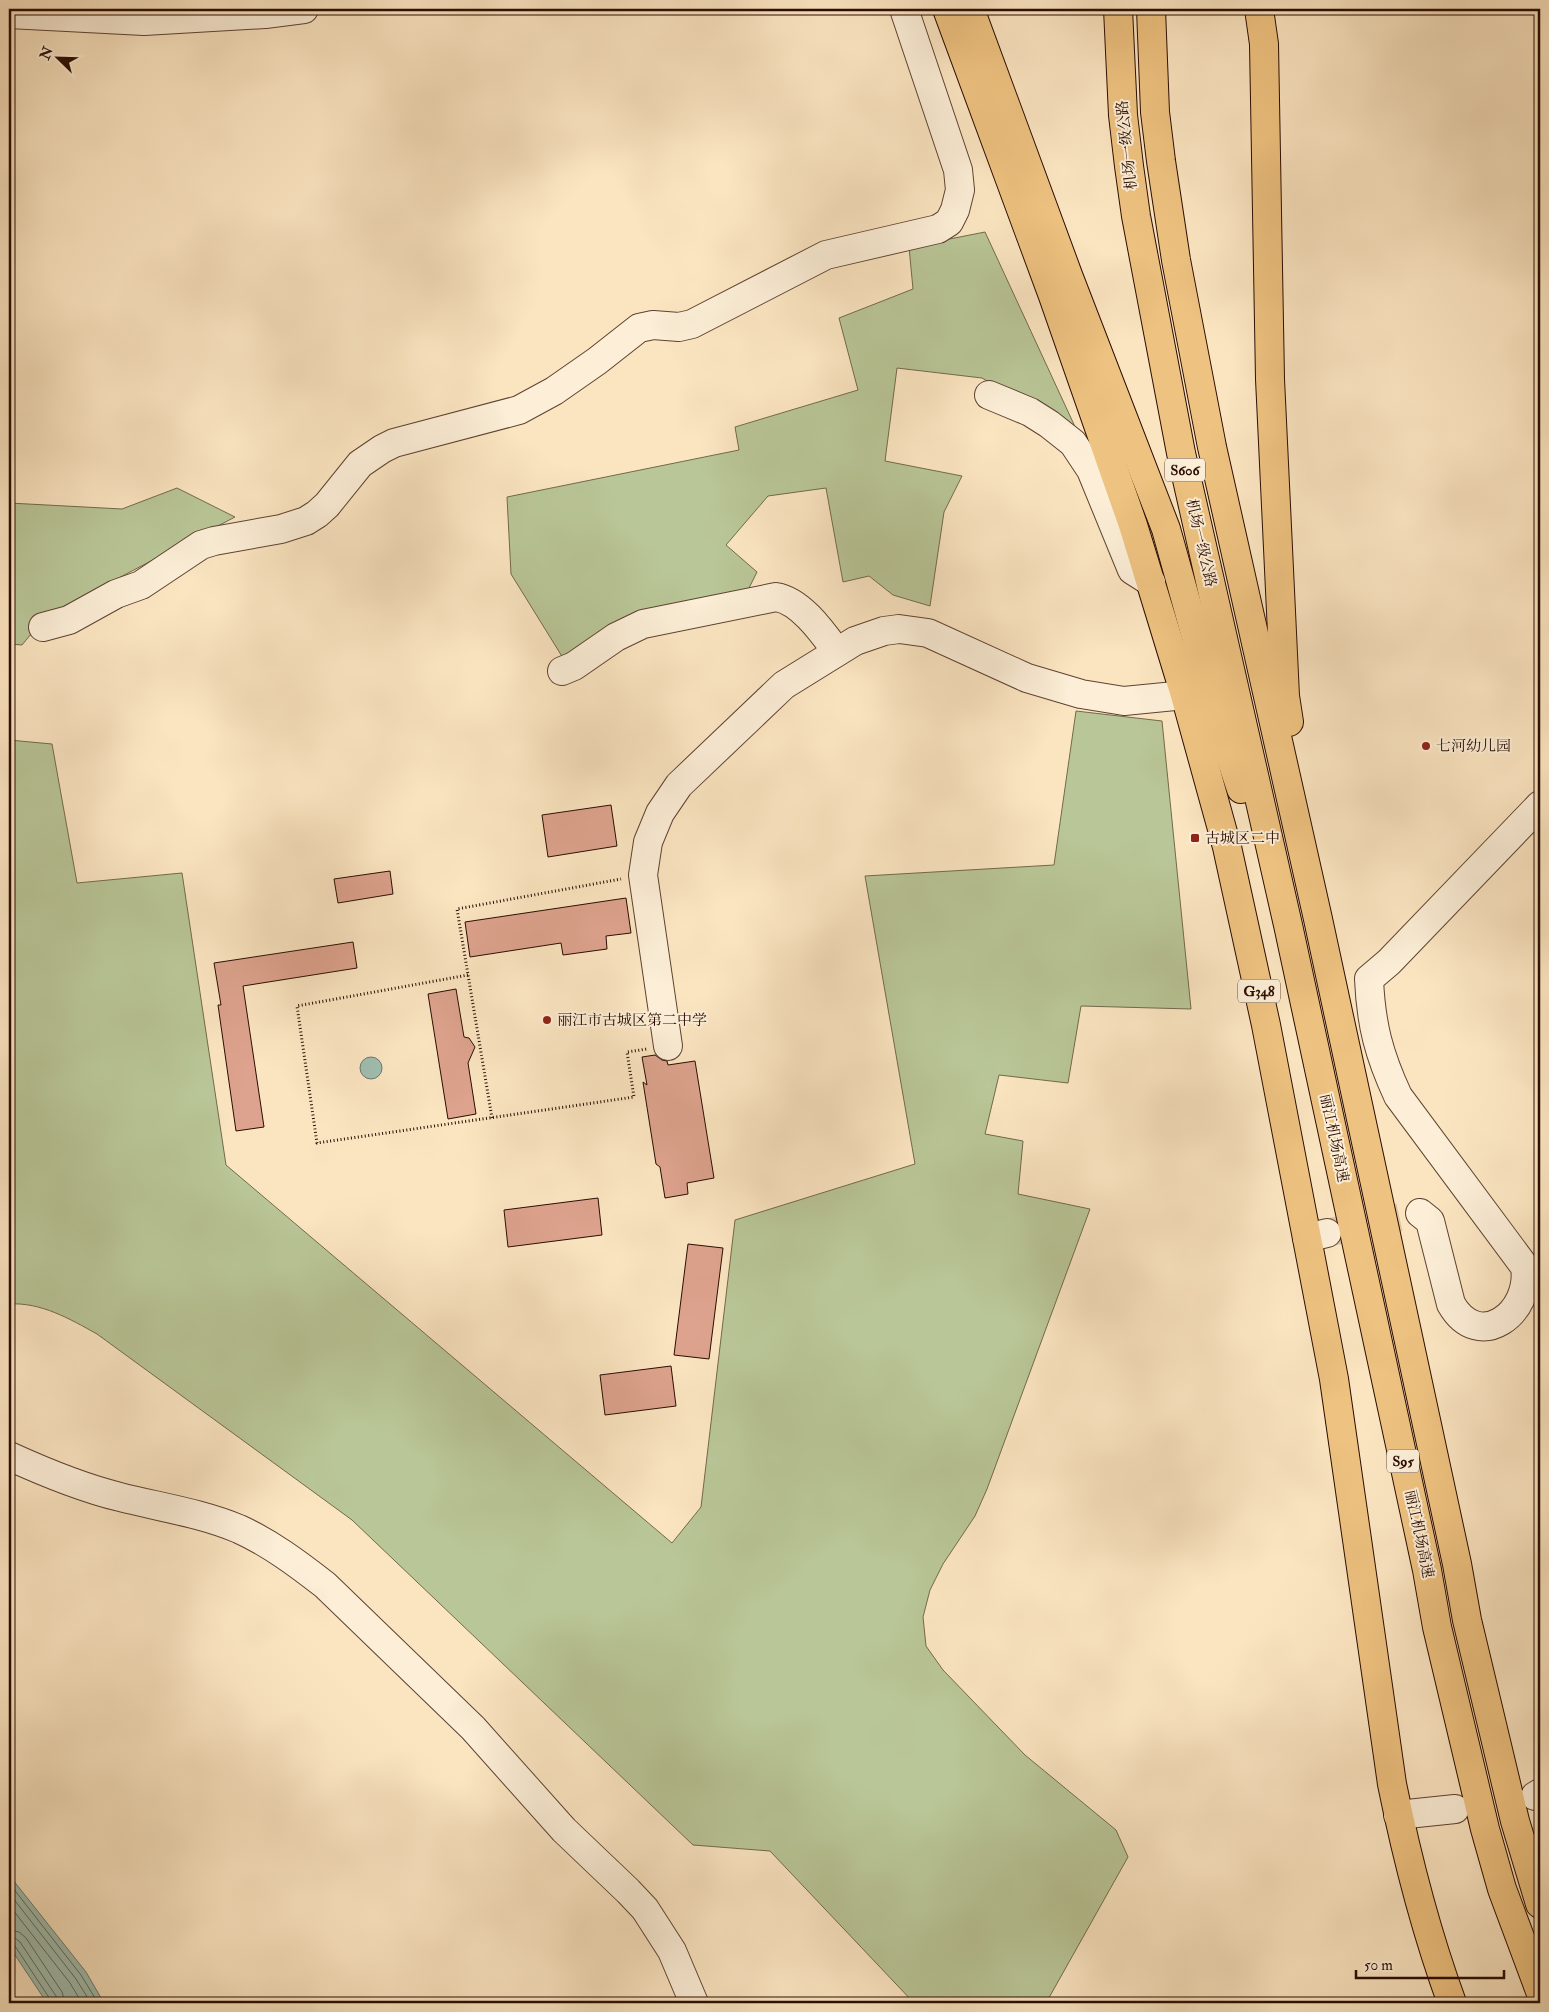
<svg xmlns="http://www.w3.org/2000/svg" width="1549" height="2012" viewBox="0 0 1549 2012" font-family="'IM FELL Double Pica','Noto Serif SC',serif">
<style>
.green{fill:#b9c697;stroke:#72694c}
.water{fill:#9fbfb1;stroke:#70776b}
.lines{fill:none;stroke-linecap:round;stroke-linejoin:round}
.shore{stroke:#646659;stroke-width:1}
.building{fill:#dea38e;stroke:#2a0c01}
.minor-tunnel{stroke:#dcc4a4;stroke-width:28;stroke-dasharray:28 14;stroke-linecap:butt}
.minor-casing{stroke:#5e4231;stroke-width:30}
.highway-casing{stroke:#2a0c01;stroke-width:30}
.path{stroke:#2a0c01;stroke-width:3;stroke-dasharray:1 2.5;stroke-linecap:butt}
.minor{stroke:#fceed7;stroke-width:28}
.highway{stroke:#eec280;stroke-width:28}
.poi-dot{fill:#8f2418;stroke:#fceed7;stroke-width:2}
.labels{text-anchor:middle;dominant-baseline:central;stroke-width:4;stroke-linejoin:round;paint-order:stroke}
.shield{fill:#fceed7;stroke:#695041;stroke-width:1}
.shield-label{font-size:14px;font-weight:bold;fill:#2a0c01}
.street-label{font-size:15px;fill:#2a0c01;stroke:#fceed7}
.poi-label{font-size:15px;fill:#2a0c01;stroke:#fceed7;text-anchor:start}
</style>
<rect width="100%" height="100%" fill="#fbe5c1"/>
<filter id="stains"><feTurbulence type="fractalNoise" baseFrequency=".004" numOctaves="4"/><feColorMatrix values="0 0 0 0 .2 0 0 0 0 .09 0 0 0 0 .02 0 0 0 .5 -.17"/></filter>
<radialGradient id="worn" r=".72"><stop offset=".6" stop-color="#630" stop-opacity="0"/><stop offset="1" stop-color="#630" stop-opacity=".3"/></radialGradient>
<!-- green -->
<g class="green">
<polygon points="985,232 1077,431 982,378 897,368 885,461 962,476 944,512 930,606 893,595 869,576 843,582 826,488 768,496 726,545 757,572 747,592 563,658 511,574 507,497 739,450 735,427 858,390 839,318 913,289 909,247"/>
<polygon points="177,488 235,517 46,616 22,645 9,644 9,503 122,509"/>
<path d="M1076 711 1162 721 1191 1009 1081 1006 1068 1083 999 1075 985 1134 1023 1141 1018 1194 1090 1209 987 1489 975 1516 943 1564 930 1590 923 1617 926 1646 943 1670 1025 1755 1116 1830 1128 1857 1046 2003H914L770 1851 693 1845 352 1520 97 1334C70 1319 41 1302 9 1304V740L52 744 77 883 182 873 226 1165 672 1543 701 1507 735 1220 915 1164 865 876 1054 865Z"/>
</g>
<!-- water -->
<g class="water">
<circle cx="371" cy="1068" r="11"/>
<polygon points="9,1875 86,1972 104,2003 47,2003 9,1946"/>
</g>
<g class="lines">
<!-- shore -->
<g class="shore">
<polyline points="9,1883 81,1975 98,2003"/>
<polyline points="9,1893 76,1979 91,2003"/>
<polyline points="9,1905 70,1983 82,2003"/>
<polyline points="9,1930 19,1932 26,1938 62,1992 65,2003"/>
<polyline points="9,1937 15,1938 20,1942 56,1996 58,2003"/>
<polyline points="9,1944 15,1946 50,1999 51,2003"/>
</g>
</g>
<!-- building -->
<g class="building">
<polygon points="611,805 617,846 548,857 542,815"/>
<polygon points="390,871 393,894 338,903 334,879"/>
<polygon points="626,898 631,933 606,936 607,949 563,955 561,943 470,957 465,922"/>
<polygon points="353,942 357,968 243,986 264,1127 236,1131 218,1005 221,1005 214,963"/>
<polygon points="456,989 464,1037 469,1038 475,1047 468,1063 476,1114 448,1119 428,994"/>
<polygon points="655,1055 662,1060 667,1061 668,1065 695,1061 714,1178 687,1183 688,1194 665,1198 660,1167 656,1164 643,1082 647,1085 642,1057"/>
<polygon points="598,1198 602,1235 508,1247 504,1210"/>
<polygon points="688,1244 723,1248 709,1359 674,1355"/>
<polygon points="671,1366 676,1406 605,1415 600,1375"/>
</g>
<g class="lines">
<!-- minor-tunnel -->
<polyline class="minor-tunnel" points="1331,1232 1420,1213"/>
<defs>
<g id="minor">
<polyline points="9,14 144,21 265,14 304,9"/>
<polyline points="989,395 1030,412 1049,424 1073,443 1091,470 1132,570 1151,582"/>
<polyline points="43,627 69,620 116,594 141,585 201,545 214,541 281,529 306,521 317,514 327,505 360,464 382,449 394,443 519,410 554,391 597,361 639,328 653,325 679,327 692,324 826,255 938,229 949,222 955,210 960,190 958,170 904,9"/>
<path d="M562 671 574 666 616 637 643 624 776 597C801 601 823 633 837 652"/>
<polyline points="668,1046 643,875 648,842 660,813 679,785 784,685 855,641 884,631 899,629 928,633 1027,678 1081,694 1124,701 1185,695"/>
<path d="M1420 1213 1430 1221 1451 1304C1479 1353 1532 1313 1525 1267L1398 1096C1379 1055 1371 1025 1369 979L1389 962 1540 805"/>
<polyline points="1307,1238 1327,1233"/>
<path d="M9 1456C44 1472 83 1488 120 1497 159 1507 201 1513 239 1529 270 1543 298 1564 325 1585L473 1728 564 1830 628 1891 645 1909 672 1951 694 2003"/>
<polyline points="1535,1796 1540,1793"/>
<polyline points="1398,1815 1455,1809"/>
</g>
<g id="highway">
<path d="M947 9 1053 296 1133 525 1185 695 1227 847 1266 1025 1334 1379 1392 1784C1407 1858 1426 1932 1452 2003"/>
<polyline points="970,9 1068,275 1166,529 1223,734 1241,789"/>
<polyline points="1118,9 1123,115 1129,166 1136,216 1181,453 1288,925 1427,1570 1437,1627 1485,1829 1502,1889 1540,1991"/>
<polyline points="1151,9 1155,112 1161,161 1176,260 1212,447 1318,919 1457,1564 1467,1620 1515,1821 1540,1904"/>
<polyline points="1259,9 1264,44 1270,379 1285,696 1289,722"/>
</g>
</defs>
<!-- minor casing -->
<use href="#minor" class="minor-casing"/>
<!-- highway casing -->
<use href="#highway" class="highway-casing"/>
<!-- path -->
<g class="path">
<polyline points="468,975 297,1006 317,1143 634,1097 627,1052 647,1049"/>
<polyline points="492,1118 457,909 621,879"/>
</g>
<!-- minor -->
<use href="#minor" class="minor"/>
<!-- highway -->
<use href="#highway" class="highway"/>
</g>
<!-- markers -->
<g class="poi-dot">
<circle cx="1426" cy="746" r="5"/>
<rect x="1190" y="833" width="10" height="10" rx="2.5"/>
<circle cx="547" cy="1020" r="5"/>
</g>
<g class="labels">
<!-- shield labels -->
<g class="shield">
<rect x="1165" y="458.5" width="40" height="23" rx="4"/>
<rect x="1238" y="979.5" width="42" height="23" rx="4"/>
<rect x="1387" y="1449.5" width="32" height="23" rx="4"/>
</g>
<g class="shield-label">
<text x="1185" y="470">S606</text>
<text x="1259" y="991">G348</text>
<text x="1403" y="1461">S95</text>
</g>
<!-- street labels -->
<g class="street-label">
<text transform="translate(1127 145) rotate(-96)">机场一级公路</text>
<text transform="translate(1201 543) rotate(77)">机场一级公路</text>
<text transform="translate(1334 1138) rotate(78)">丽江机场高速</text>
<text transform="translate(1419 1534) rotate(78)">丽江机场高速</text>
</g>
<!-- poi labels -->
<g class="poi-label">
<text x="1436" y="746">七河幼儿园</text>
<text x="1205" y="838">古城区二中</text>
<text x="557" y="1020">丽江市古城区第二中学</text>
</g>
</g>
<!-- margin -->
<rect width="1549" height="2012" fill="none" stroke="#fbe5c1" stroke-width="30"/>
<rect x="10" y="10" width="1529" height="1992" fill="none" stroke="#2a0c01" stroke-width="2.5"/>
<rect x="15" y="15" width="1519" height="1982" fill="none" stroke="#2a0c01"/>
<!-- north arrow -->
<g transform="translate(58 58) rotate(293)" stroke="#fceed7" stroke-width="4" paint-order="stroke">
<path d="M0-4L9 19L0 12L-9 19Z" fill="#2a0c01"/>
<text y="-8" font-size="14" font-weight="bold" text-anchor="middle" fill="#2a0c01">N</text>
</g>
<!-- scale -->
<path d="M1356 1970v8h148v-8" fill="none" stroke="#2a0c01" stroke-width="2.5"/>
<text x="1364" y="1970" font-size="15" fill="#2a0c01" stroke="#fceed7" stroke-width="4" paint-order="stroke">50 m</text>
<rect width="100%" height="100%" filter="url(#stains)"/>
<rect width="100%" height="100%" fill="url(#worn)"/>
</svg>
